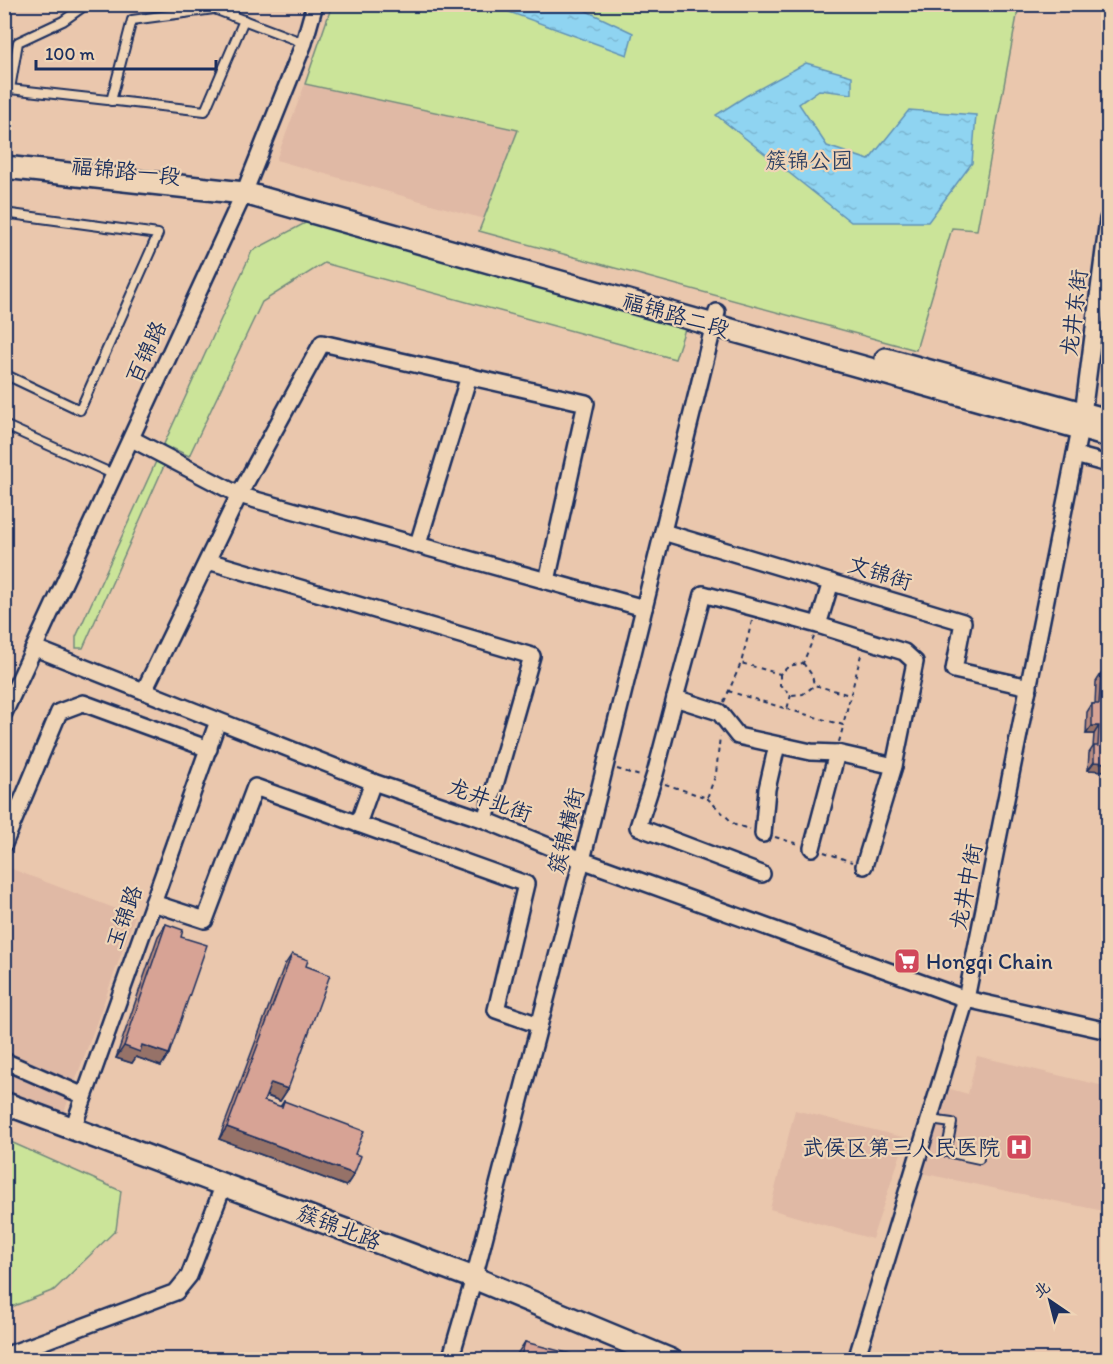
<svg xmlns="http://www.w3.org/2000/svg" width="1113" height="1364" viewBox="0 0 1113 1364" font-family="Itim,'LXGW WenKai TC',sans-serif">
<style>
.built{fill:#e0b9a5}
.green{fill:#cbe499;stroke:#738a7c;stroke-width:1.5}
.water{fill:url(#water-ripples);stroke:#6192b6;stroke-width:1.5}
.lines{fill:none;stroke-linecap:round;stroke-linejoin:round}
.lane-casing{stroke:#1b2f5e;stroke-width:12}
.street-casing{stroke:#1b2f5e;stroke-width:20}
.secondary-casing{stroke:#1b2f5e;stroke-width:26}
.path{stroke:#1b2f5e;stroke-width:2;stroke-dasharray:4.5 4.5;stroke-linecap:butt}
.lane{stroke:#efd4b6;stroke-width:8}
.street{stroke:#efd4b6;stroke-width:15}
.secondary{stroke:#efd4b6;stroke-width:21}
.wall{fill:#b98c80;stroke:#1b2f5e;stroke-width:1.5}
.shaded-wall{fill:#967268;stroke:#1b2f5e;stroke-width:1.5}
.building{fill:#d7a395;stroke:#1b2f5e;stroke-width:1.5}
.labels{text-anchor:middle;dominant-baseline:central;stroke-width:4.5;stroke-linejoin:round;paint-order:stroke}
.park-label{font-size:22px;fill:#2d4164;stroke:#efd4b6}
.street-label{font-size:22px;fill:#1b2f5e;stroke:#efd4b6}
.poi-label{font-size:22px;fill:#1b2f5e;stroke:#efd4b6;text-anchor:start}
</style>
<defs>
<pattern id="water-ripples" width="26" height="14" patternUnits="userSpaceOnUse" patternTransform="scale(1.5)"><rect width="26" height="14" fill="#8fd4f1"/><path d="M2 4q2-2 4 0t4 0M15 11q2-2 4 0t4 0" fill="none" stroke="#7bb6d1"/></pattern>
</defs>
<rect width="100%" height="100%" fill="#eac7ad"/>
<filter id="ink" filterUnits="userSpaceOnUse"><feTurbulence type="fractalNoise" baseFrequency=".0167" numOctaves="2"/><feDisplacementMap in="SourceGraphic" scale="12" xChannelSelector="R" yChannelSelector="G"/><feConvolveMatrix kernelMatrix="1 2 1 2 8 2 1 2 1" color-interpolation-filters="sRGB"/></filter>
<g filter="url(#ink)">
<!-- built -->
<g class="built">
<polygon points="305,84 518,130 484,219 276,160"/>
<polygon points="4,866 135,916 63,1115 5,1093"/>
<polygon points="977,1056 1108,1087 1108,1212 921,1173 947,1088 968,1094"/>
<polygon points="795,1110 906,1138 872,1239 770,1209"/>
</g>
<!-- green -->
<g class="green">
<polygon points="332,5 1019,5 977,230 952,228 916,350 479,231 518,130 305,84"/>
<polygon points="309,221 685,329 675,359 324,263 262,302 189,456 172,448 83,648 76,648 76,637 252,251"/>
<polygon points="4,1139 121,1191 116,1230 54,1290 9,1308 4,1297"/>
</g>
<!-- water -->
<g class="water">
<polygon points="505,5 574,5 633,33 627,55 509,12"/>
<polygon points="806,63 852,76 852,94 819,90 799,104 827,146 869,160 909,110 976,115 972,163 928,222 851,222 716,115 746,96"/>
</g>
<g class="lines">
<defs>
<g id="lane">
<polyline points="87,4 63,21 18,42 10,89 205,111 244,20"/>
<polyline points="185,13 188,4"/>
<polyline points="232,16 235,4"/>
<polyline points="111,101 132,20 214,9 304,43"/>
<polyline points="4,213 158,234 80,410 4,374"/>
<polyline points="4,425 115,475"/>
<polyline points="930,1120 952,1123 946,1152 979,1159"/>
</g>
<g id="street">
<polyline points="132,439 239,495 256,500 644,608"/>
<polyline points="1075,455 1108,464"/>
<polyline points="663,532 963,622 954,670 1029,687"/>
<polyline points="418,544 469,376"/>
<polyline points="208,561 532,656 485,820"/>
<polyline points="818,625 904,652 915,662 894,766 837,753 811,752 738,736 719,712 675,698 703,594 818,625 831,582"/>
<polyline points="35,648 373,782 485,820 582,860 966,999 1108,1031"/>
<polyline points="144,691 239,495 322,343 586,403 547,581"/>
<polyline points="675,698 655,774 638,827 762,874"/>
<polyline points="4,713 244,193 304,43 315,4"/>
<polyline points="358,824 373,782"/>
<polyline points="763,834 767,789 777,745"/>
<polyline points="4,844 59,712 83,703 209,749"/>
<polyline points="812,848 837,753"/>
<polyline points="864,866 894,766"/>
<polyline points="153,903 205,920 255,787 526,884 496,1010 539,1025"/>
<polyline points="4,1061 84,1096"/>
<polyline points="73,1128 218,721"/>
<polyline points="4,1356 176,1292 189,1276 224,1184"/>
<polyline points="450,1360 474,1278 582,860 717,312"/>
<polyline points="856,1360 966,999 1083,414 1108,219"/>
</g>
<g id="secondary">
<polyline points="4,167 244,193 1108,436"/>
<polyline points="886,359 1108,420"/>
<polyline points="4,1103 474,1278 671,1360"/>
</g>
</defs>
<!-- lane casing -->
<use href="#lane" class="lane-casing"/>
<!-- street casing -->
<use href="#street" class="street-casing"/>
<!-- secondary casing -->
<use href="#secondary" class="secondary-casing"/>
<!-- path -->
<g class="path">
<polyline points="752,621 741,663 780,674 789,666 803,663 814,637"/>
<polyline points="803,663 812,675 814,685 850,695"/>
<polyline points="780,674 780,685 791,695 803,694 814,686"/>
<polyline points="728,691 787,709 791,695"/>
<polyline points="724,702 741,663"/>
<polyline points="787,709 843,725 862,651"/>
<polyline points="839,742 843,727"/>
<polyline points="617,769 640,776"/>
<polyline points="665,784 707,798 716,774 720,736"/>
<polyline points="707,798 735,825 750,829"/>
<polyline points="775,837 798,844"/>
<polyline points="824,852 852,862"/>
</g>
<!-- lane -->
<use href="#lane" class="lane"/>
<!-- street -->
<use href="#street" class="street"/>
<!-- secondary -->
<use href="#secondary" class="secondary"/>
</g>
<!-- wall -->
<g class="wall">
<polygon points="1101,674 1108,675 1108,771 1088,770 1089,753 1093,747 1094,734 1086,734 1087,712 1092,704 1095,704 1096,682"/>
<polygon points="166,924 181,937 161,1066 136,1057 132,1063 116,1058 158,936"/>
<polygon points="292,954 306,966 288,1089 280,1101 266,1096 264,1101 280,1107 284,1101 355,1154 354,1174 346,1186 219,1139 284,966"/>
<polygon points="525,1342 569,1359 515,1359 517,1354"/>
</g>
<!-- shaded-wall -->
<g class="shaded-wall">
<polygon points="1092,726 1099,726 1094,734 1086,734"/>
<polygon points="1094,762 1108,763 1108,771 1088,770"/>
<polygon points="142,1045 169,1054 161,1066 136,1057 132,1063 116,1058 124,1046"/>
<polygon points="271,1083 288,1089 280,1101 263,1094"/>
<polygon points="227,1127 354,1174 346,1186 219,1139"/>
</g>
<!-- building -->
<g class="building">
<polygon points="1101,674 1108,675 1108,763 1094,762 1094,746 1098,746 1099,726 1092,726 1092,704 1099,704"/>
<polygon points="166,924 183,930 181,937 207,945 169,1054 142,1045 140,1052 124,1046"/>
<polygon points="292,954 308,960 306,966 330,975 288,1089 271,1083 264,1101 282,1107 284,1101 364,1131 355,1154 361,1156 354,1174 227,1127"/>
<polygon points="525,1342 571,1354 569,1359 520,1359"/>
<polygon points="496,1354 515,1359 494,1359"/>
</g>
</g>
<!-- icons -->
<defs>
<symbol id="supermarket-square" viewBox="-11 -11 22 22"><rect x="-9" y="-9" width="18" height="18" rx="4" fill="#d1495b" stroke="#efd4b6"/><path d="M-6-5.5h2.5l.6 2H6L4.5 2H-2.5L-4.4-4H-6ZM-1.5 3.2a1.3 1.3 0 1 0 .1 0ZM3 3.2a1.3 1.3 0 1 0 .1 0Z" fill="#fff"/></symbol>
<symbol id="hospital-square" viewBox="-11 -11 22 22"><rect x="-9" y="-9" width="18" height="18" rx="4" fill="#d1495b" stroke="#efd4b6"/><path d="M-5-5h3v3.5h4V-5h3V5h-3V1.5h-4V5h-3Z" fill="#fff"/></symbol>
</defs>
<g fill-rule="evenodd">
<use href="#supermarket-square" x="892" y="946" width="30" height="30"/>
<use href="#hospital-square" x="1004" y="1132" width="30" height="30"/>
</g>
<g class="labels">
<!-- park labels -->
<g class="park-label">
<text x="809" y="160">簇锦公园</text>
</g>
<!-- street labels -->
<g class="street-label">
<text transform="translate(126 171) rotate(6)">福锦路一段</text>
<text transform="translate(1074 313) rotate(-83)">龙井东街</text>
<text transform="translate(676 315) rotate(16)">福锦路二段</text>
<text transform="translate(146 352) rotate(-65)">百锦路</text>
<text transform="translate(880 573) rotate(17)">文锦街</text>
<text transform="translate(490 800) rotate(20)">龙井北街</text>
<text transform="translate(566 831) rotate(-76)">簇锦横街</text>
<text transform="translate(966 887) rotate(-79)">龙井中街</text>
<text transform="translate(124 917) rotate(-70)">玉锦路</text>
<text transform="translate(339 1227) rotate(21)">簇锦北路</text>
</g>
<!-- poi labels -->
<g class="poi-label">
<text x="926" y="961">Hongqi Chain</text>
<text x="1000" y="1147" text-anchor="end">武侯区第三人民医院</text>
</g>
</g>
<!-- margin -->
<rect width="1113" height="1364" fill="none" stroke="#efd4b6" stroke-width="24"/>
<rect x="12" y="12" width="1089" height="1340" fill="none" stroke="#1b2f5e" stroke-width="2" filter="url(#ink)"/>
<!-- north arrow -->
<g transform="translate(1050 1301) rotate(325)" stroke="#efd4b6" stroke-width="4.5" paint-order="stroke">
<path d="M0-4.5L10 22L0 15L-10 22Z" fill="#1b2f5e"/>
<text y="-9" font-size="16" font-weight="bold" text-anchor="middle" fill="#1b2f5e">北</text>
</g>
<!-- scale -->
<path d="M36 60v9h180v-9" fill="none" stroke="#1b2f5e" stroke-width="3"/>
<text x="45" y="60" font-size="18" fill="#1b2f5e" stroke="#efd4b6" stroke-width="4.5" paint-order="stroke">100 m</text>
</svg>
